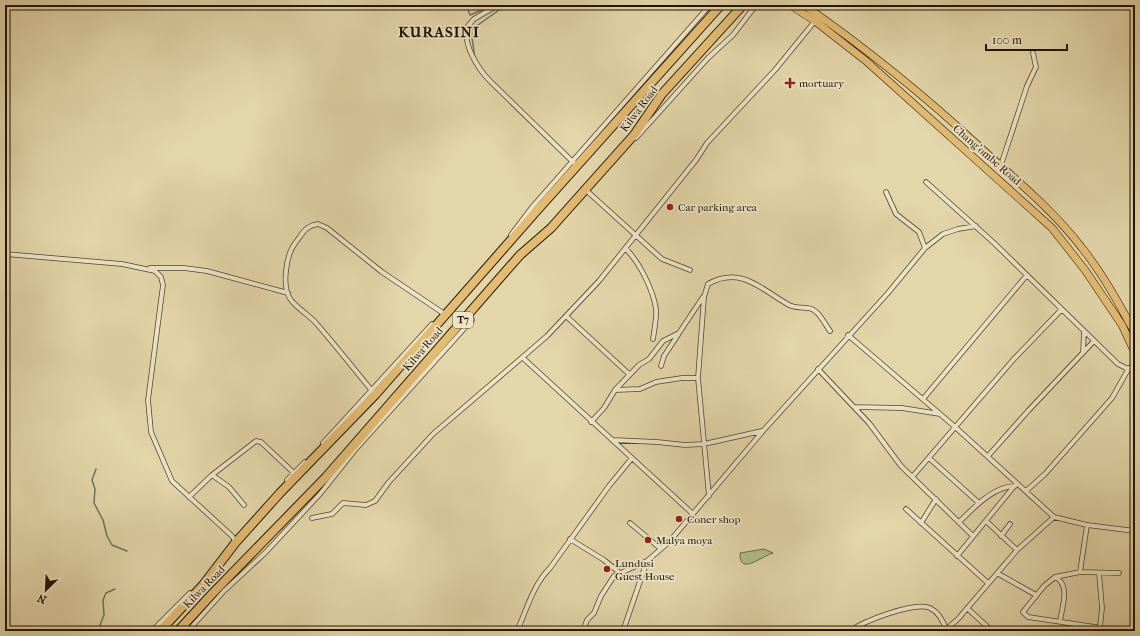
<svg xmlns="http://www.w3.org/2000/svg" width="1140" height="636" font-family="'IM FELL French Canon',serif">
<style>
.green{fill:#b3be89;stroke:#6a6844}
.lines{fill:none;stroke-linecap:round;stroke-linejoin:round}
.stream{stroke:#677665;stroke-width:1.5}
.street-casing{stroke:#52432a;stroke-width:5.5}
.primary-casing{stroke:#221200;stroke-width:8}
.highway-casing{stroke:#221200;stroke-width:10}
.street{stroke:#ede4c8;stroke-width:4}
.primary{stroke:#e2bb75;stroke-width:7}
.highway{stroke:#e2bb75;stroke-width:8}
.poi-dot{fill:#8f2418;stroke:#ede4c8;stroke-width:1.5}
.labels{text-anchor:middle;dominant-baseline:central;stroke-width:3.5;stroke-linejoin:round;paint-order:stroke}
.shield{fill:#ede4c8;stroke:#5f513c;stroke-width:1}
.shield-label{font-size:10px;font-weight:bold;fill:#221200}
.poi-label{font-size:11px;fill:#221200;stroke:#ede4c8;text-anchor:start}
.street-label{font-size:11px;fill:#221200;stroke:#ede4c8}
.district-label{font-size:15px;font-weight:bold;letter-spacing:1px;fill:#221200;stroke:#ede4c8}
</style>
<rect width="100%" height="100%" fill="#e3d6aa"/>
<filter id="stains"><feTurbulence type="fractalNoise" baseFrequency=".005" numOctaves="4"/><feColorMatrix values="0 0 0 0 .2 0 0 0 0 .09 0 0 0 0 .02 0 0 0 .5 -.17"/></filter>
<radialGradient id="worn" r=".72"><stop offset=".6" stop-color="#630" stop-opacity="0"/><stop offset="1" stop-color="#630" stop-opacity=".3"/></radialGradient>
<path class="green" d="M764,549L773,553C763,555 739,577 740,553Z"/>
<g class="lines">
<path class="stream" d="M466,5L470,15L494,5
M475,59L471,30L506,5
M96,469L92,480L95,489L94,503L103,520L107,536L112,545L127,551
M103,631L100,625L104,615L103,600L106,593L115,589"/>
<g class="street-casing">
<path id="street" d="M498,5L474,19L467,27C463,45 478,69 490,81L574,163
M636,138L708,58L733,35L756,5
M1001,165L1027,86L1036,67L1033,53
M926,182L993,242L1118,364L1128,369L1135,368
M588,192L662,259L690,270
M886,192L896,214L919,232L925,248
M511,235L533,206L710,5
M626,249C639,262 653,289 656,309C657,316 654,332 653,339
M5,254L122,264L155,271L161,277L163,285L148,400L151,432L172,481L232,536L236,542
M150,268H184L207,271L288,293
M566,316L629,374
M848,335L954,426L1054,517L1087,525L1135,531
M1083,353L1084,331
M523,358L693,514
M661,366L664,356L678,335
M818,369L869,423L901,466L973,536
M615,390L639,365L649,359L663,341L679,333L703,297
M373,392C354,369 336,346 316,323C309,315 298,309 291,300C281,287 286,254 296,242C303,233 305,226 318,224L327,228L382,272L446,315
M923,399L1027,275
M854,407L902,408L940,414
M591,422L604,408L615,390L640,389L656,382L682,378H698
M613,440L657,442L685,445L704,444L762,431
M323,443L432,324
M988,456L1028,411L1094,341
M929,458L979,503
M212,475L229,487L244,505
M913,476L1013,360L1061,310
M287,480L305,462
M1026,491L1045,474L1112,398L1129,368
M709,496L698,378L704,297L708,284C741,265 762,290 789,305C795,308 800,307 807,308C818,308 824,323 830,331
M189,497L212,475L256,441L261,442L295,474
M906,509L988,583
M312,518L332,514L343,503L366,505L375,501L389,482L433,434L547,336L599,281L696,160L707,143L775,70L815,21
M986,521L1017,550
M959,522C975,507 992,487 1015,486
M630,523L661,549
M921,523L936,499
M1001,536L1010,524
M570,539L604,560L620,573
M957,556L1016,484
M1080,572L1087,525
M997,573L1036,595
M1099,573L1102,608L1100,627
M1119,573L1080,572L1055,577L1044,586L1023,612L1028,617L1122,631
M1055,577C1071,585 1062,607 1060,621
M967,608L992,631
M152,631L190,593
M188,631L224,591L266,552L320,494L355,450L472,320L469,314
M517,631C527,609 533,585 550,568L609,486L632,458
M583,631L587,620L594,613L601,596L614,576L647,561L669,542L763,431L888,293L925,248L943,234L958,229L976,226
M623,631L647,561
M850,631C864,621 915,601 930,608C940,613 942,621 947,630
M944,631L958,619L1017,550L1054,517"/>
</g>
<g class="primary-casing">
<path id="primary" d="M790,5L815,21L866,61L1052,228L1085,270L1122,325L1135,353
M804,5C867,49 925,96 981,148C1016,180 1053,210 1082,248C1103,274 1119,304 1135,333"/>
</g>
<g class="highway-casing">
<path id="highway" d="M160,631L203,585L236,542L280,493L375,395L540,207L721,5
M178,631L212,594L326,477L520,255L551,228L634,135L662,94L743,5"/>
</g>
<use href="#street" class="street"/>
<use href="#primary" class="primary"/>
<use href="#highway" class="highway"/>
</g>
<g class="poi-dot">
<path d="M788 77h4v4h4v4h-4v4h-4v-4h-4v-4h4z"/>
<circle cx="670" cy="207" r="4"/>
<circle cx="679" cy="519" r="4"/>
<circle cx="648" cy="540" r="4"/>
<circle cx="607" cy="569" r="4"/>
</g>
<g class="labels">
<rect class="shield" x="453" y="312" width="20" height="16" rx="3"/>
<g class="shield-label">
<text x="463" y="320">T7</text>
</g>
<g class="poi-label">
<text x="799" y="83">mortuary</text>
<text x="678" y="207">Car parking area</text>
<text x="687" y="519">Coner shop</text>
<text x="656" y="540">Malya moya</text>
<text x="615" y="563">Lundusi<tspan x="615" dy="13">Guest House</tspan></text>
</g>
<g class="street-label">
<text transform="translate(639 109) rotate(-53)">Kilwa Road</text>
<text transform="translate(987 155) rotate(41)">Chang'ombe Road</text>
<text transform="translate(423 349) rotate(-49)">Kilwa Road</text>
<text transform="translate(204 587) rotate(-46)">Kilwa Road</text>
</g>
<g class="district-label">
<text x="439" y="32">KURASINI</text>
</g>
</g>
<rect width="1140" height="636" fill="none" stroke="#e3d6aa" stroke-width="20"/>
<rect x="6" y="6" width="1128" height="624" fill="none" stroke="#221200" stroke-width="2"/>
<rect x="10" y="10" width="1120" height="616" fill="none" stroke="#221200"/>
<g transform="translate(46 590) rotate(204)" stroke="#ede4c8" stroke-width="3" paint-order="stroke">
<path d="M0-3L7 15L0 10L-7 15Z" fill="#221200"/>
<text y="-6" font-size="11" font-weight="bold" text-anchor="middle" fill="#221200">N</text>
</g>
<path d="M986 44v6h81v-6" fill="none" stroke="#221200" stroke-width="2"/>
<text x="992" y="44" font-size="12" fill="#221200" stroke="#ede4c8" stroke-width="3" paint-order="stroke">100 m</text>
<rect width="100%" height="100%" filter="url(#stains)"/>
<rect width="100%" height="100%" fill="url(#worn)"/>
</svg>
